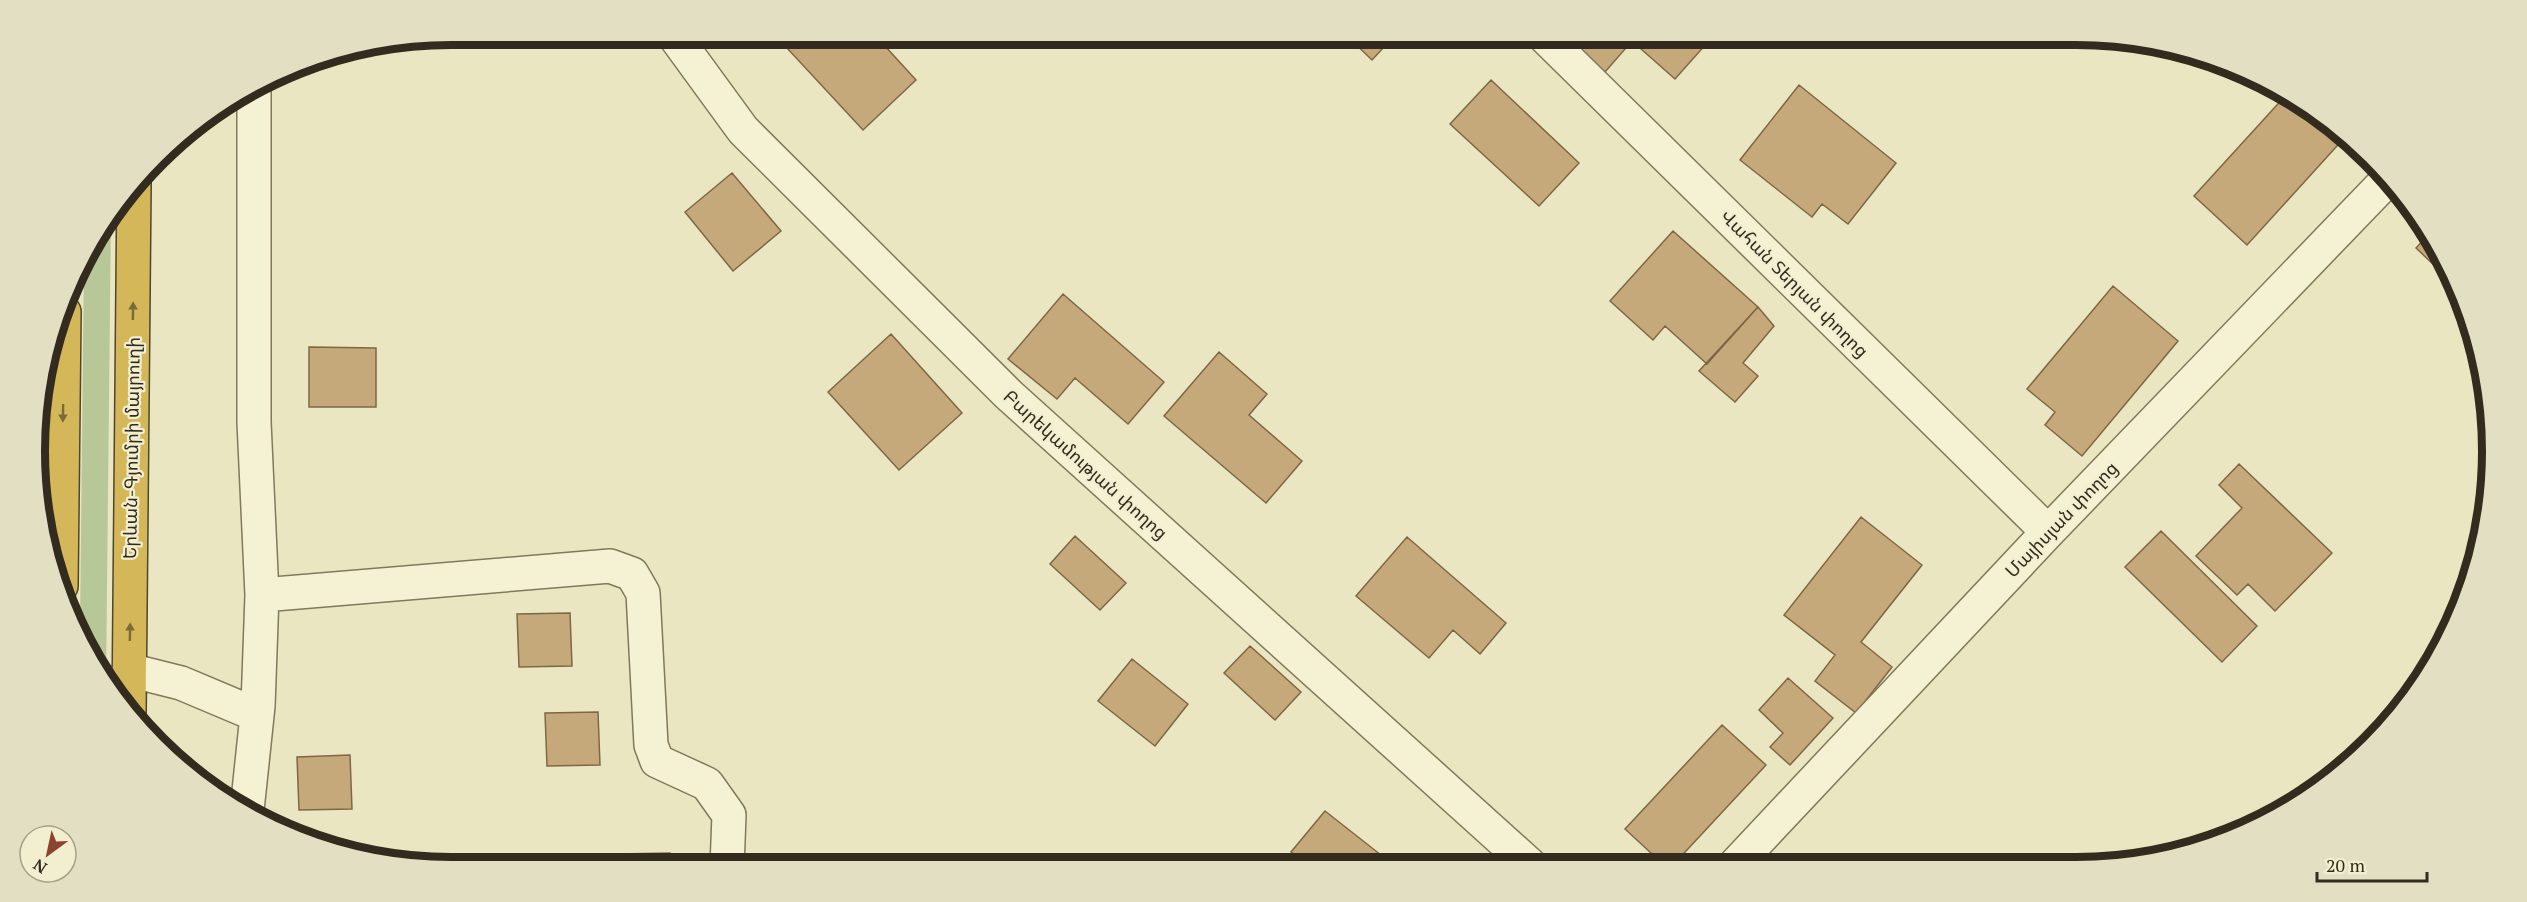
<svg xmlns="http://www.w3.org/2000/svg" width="2527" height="902" font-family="'PT Serif','Noto Sans Armenian',serif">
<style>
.green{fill:#b7c797}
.building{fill:#c5a97b;stroke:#7f6743;stroke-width:1.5}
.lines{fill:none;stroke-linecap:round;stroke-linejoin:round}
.minor-casing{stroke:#82785b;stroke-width:36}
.highway-casing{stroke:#50452f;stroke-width:36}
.minor{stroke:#f5f2d4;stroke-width:33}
.highway{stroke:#d3b759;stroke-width:33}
.oneway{fill:#7b6b39}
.labels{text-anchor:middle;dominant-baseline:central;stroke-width:4.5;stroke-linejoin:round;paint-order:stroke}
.street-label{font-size:18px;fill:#332c1e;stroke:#f2efd1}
.rim{fill:none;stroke:#332c1e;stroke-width:8}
</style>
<rect width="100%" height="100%" fill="#eae6c2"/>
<path class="green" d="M111,212L106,684L80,628L84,256Z"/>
<path class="building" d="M774,34H874L916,80L863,130Z
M1345,34H1396L1372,60Z
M1565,34H1715L1675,79L1632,41L1605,72L1563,36Z
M1491,80L1579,163L1539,206L1450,124Z
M1799,85L1896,163L1848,224L1822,204L1812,217L1740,160Z
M2287,94L2329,120L2346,136L2247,245L2194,196Z
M732,173L781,231L733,271L685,212Z
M1673,231L1758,307L1707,364L1665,326L1653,340L1610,301Z
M2430,233L2444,260L2437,268L2416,248Z
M2113,286L2178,341L2082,456L2045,425L2055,412L2027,389Z
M1063,294L1164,382L1128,424L1075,378L1057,399L1008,359Z
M1758,307L1774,326L1743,363L1758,376L1735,402L1699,371Z
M891,334L962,413L899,470L828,392Z
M309,347L376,348V407H309Z
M1219,352L1267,394L1249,415L1302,461L1266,503L1164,416Z
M2239,464L2332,553L2275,611L2248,584L2237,595L2196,556L2242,508L2219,485Z
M1861,517L1922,565L1861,642L1892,667L1856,713L1815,681L1835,655L1784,615Z
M2161,531L2257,626L2222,662L2125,567Z
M1075,536L1126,583L1100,610L1050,564Z
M1407,537L1506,623L1480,654L1453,630L1429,658L1356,596Z
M570,613L572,666L519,667L517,614Z
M1250,646L1301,692L1275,720L1224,673Z
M1132,659L1188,704L1155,746L1098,701Z
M1788,678L1833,718L1790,765L1770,747L1783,733L1759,710Z
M598,712L600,765L547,766L545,713Z
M1722,725L1766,765L1673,865H1664L1625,829Z
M350,755L352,809L299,810L297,757Z
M1325,811L1381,855L1372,866H1308L1291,852Z
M670,853V867H617V854Z"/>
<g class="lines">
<g class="minor-casing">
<path id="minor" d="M673,34L743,130L1009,395L1530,865
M1542,34L2048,532
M254,90V422L262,595L610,566L632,574L643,593L651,745L657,761L707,784L729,815L727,867
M129,670L181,683L257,715
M247,810L258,706L262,595
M1735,865L2048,532L2390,177"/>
</g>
<g class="highway-casing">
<path id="highway" d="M61,586L64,312
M129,712L134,183"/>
</g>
<use href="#minor" class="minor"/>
<use href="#highway" class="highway"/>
</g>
<defs><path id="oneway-solid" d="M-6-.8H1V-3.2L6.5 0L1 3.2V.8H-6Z" transform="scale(1.5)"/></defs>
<g class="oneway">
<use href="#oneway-solid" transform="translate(133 311) rotate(-89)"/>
<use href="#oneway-solid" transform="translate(63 413) rotate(91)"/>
<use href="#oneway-solid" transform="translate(130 632) rotate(-89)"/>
</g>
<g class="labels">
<g class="street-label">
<text transform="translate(1795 283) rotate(45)">Վահան Տերյան փողոց</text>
<text transform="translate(131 448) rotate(-89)">Երևան-Գյումրի մայրուղի</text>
<text transform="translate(1086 464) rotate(42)">Բարեկամության փողոց</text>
<text transform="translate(2061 519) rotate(-46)">Մայիսյան փողոց</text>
</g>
</g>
<path d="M0 0H2527V902H0ZM451 45H2076A406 406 0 0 1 2482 451V451A406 406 0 0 1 2076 857H451A406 406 0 0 1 45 451V451A406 406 0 0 1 451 45Z" fill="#e3dfc3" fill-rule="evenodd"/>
<path class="rim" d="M451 45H2076A406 406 0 0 1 2482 451V451A406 406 0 0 1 2076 857H451A406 406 0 0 1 45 451V451A406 406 0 0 1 451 45Z"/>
<g transform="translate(48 854) rotate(213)"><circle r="28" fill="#f2efd1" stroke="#a6a189" stroke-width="1.5"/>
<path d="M0-4.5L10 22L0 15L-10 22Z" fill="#8c4330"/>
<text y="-9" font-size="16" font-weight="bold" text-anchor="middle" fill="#332c1e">N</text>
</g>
<path d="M2317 872v9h110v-9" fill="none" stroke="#332c1e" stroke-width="3"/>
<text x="2326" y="872" font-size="18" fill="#332c1e" stroke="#f2efd1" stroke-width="4.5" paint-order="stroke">20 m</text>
</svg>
